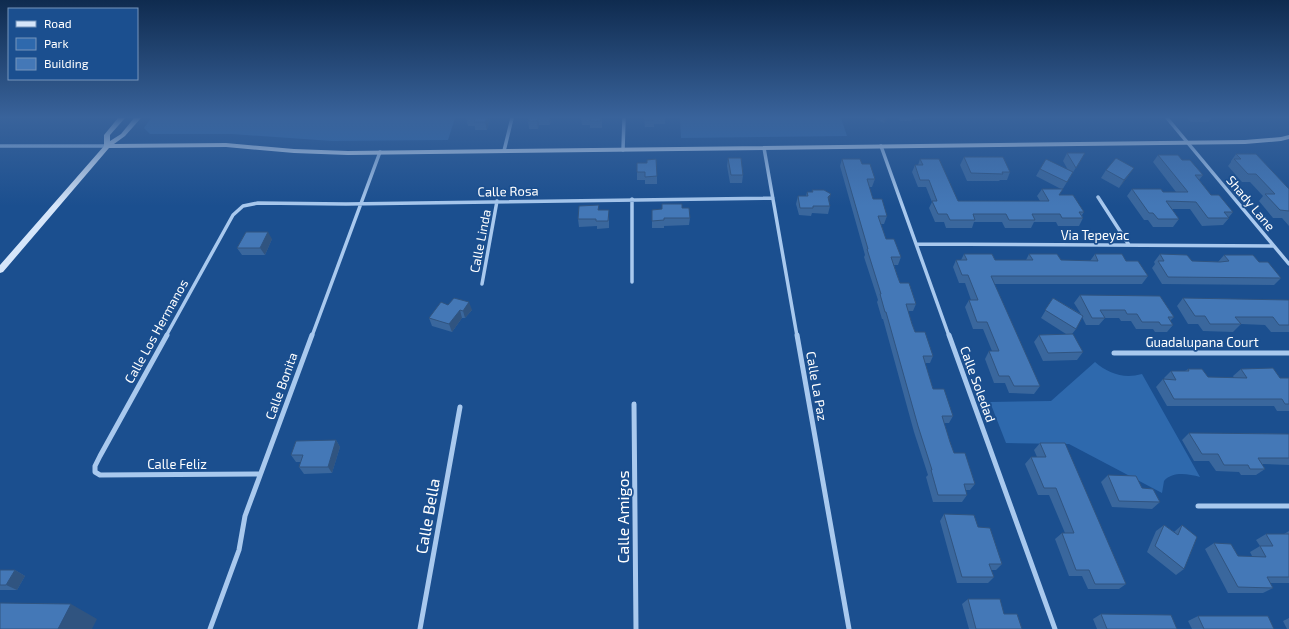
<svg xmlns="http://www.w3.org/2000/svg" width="1289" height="629" font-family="'Exo 2',sans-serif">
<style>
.green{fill:#2e69ad}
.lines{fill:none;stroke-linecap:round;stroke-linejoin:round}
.street-far1{stroke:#a9c9ee;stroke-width:3.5}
.street{stroke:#a9c9ee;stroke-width:5}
.secondary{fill:#d6e6fa;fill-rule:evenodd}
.wall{fill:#3a679d}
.shaded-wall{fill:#305480}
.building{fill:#4478b7;stroke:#305480}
.labels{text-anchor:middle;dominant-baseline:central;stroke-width:3.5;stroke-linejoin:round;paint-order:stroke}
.street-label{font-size:13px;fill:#fff;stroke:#1b4f8f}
.near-street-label{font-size:16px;fill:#fff;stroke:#1b4f8f}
</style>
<rect width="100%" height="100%" fill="#1b4f8f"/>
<path class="green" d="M151,118H455L448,140L332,141L232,134H150L144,128Z
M680,118H841L847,136L681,138Z
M1095,362C1109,374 1124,379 1142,374L1200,477C1188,474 1173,471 1164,481L1162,493L1069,444L1006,443L990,402L1051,401Z"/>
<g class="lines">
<path class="street-far1" d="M1167,118L1289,264
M0,146H107
M881,146L949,336
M764,148L797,336
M623,150L624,118
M504,151L512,118
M1098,197L1129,245
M632,199V282
M916,244L1273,246
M482,284L497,201
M166,336L233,215L243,206L258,203L346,204L773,198
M312,336L380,152"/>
<path class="street" d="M167,335L100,456L95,466V472L100,475L260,474
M797,335L849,629
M949,335L1055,629
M1114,353H1289
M634,404L636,629
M1198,506H1289
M210,629L239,550L245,516L312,335
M420,629L460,407"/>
<path class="secondary" d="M118,118H125L110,135V141L121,134L134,118H141L125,136L114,144L226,143L294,149L348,151L1245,140L1281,137L1289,135V139L1281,141L1245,144L348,155L294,153L226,147L109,148L3,272L0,273V265L104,146V135Z"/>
</g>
<path class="wall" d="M490,118L487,130H475V126H468L466,119Z
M528,118H551L550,125H539L538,129H529L528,121Z
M581,118H602V128H590V125H582Z
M644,118H665V124H654V127H645Z
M874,118H888L884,123Z
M899,118H932L912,119V121H900Z
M1187,118H1212L1209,122H1191Z
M1067,153L1080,161L1059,195L1084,212L1082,215L1083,218L1079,226H1058L1056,222H1034L1031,228H1005L1002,222H974L972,228H946L944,222H935L929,208L932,202L926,187H918L912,172L915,165H918L920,159L958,201H1040L1037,196L1042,189H1061L1036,176L1040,169L1068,170L1063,161Z
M1236,154L1289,189V226L1282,218H1273L1259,201L1263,196L1250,182H1242L1228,166L1231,162V161Z
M1158,155L1182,160L1203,175L1199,180L1211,195L1233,212L1229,217V218L1223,225L1202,226L1190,209H1172L1179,219L1173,227H1153L1148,220H1144L1127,196L1132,189L1163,192H1176L1153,162Z
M964,157L1010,172L1007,180H1000L999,181H967L960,165Z
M728,158L743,175L742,183H730L727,166Z
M842,159L862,164L875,179L872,187H869L873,199L887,216L884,224H881L886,239L901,257L898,265H894L897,275L900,283L916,304L913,311H908L912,324L915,332L933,356L930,363H925L933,389L953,416L949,423H944L950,442L954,453L975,484L970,490H965L967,495L962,502H933L926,477L928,475L914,432L883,319H882L877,302L878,300L864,257L865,255L840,166Z
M637,163L657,176V184H645V180H637Z
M1106,170L1129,175L1119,188L1101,178Z
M812,190L829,202L830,206L828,214L812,213L811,216L799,215L796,204L798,196H806L807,192H812Z
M662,204L682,208L690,218L689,225L664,226V228H652V210L662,209Z
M599,210L609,218V228L597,229V226L579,227L578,219Z
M272,239L265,255H242L237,248Z
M964,254L995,260H1026L1029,254L1061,260L1090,261L1095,254L1126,261L1148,276L1142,284H994L1040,386L1034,394L1009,393L1005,383H994L985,359L989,351H992L983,329H973L965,307L969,300H971L965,283H959L953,267L956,260H961Z
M1160,254L1192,261L1218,262L1224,255L1259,262L1281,278L1274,285L1162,284L1152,268L1155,264L1154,262Z
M1080,295L1174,317L1170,321L1173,325L1167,332H1155L1153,329H1136L1131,321H1121L1119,318H1105L1099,325H1086L1082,317L1076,329L1072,334L1083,352L1077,360L1043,361L1034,342L1039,335L1066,334L1041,318L1053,298L1081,314L1074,303Z
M1183,298L1289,300V332H1271L1265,325L1241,324L1233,332L1203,331L1198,324H1188L1177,306Z
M448,305L472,310L465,318H462L452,332L432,326L429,318Z
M1188,369L1208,377L1234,378L1233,376L1241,369L1280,378H1289V411H1277L1274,406H1167L1156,387L1163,379L1165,380L1164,378L1171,371H1185Z
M1189,433L1289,434V465L1262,464L1265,469L1256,475H1241L1239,472L1216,471L1209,461H1194L1182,440Z
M336,440L340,447L332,473L304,474L299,467L301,462H296L291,455Z
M1040,443L1126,584L1119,589H1088L1082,576H1069L1055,539L1062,533H1065L1049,495H1038L1025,464L1031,457H1037L1034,450Z
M1108,475L1142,488L1160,502L1152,509L1112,507L1101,482Z
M944,514L978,527L1002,564L996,570H991L994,577L988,583H957L940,521Z
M1164,525L1174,532L1182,525L1184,569L1176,575L1147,552L1156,531Z
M1289,531V583H1270L1273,588L1263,593H1228L1205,549L1214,543L1238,556H1252L1250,552L1260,546L1256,540L1266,534H1284Z
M0,570H15L25,576L17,590H0Z
M968,599L1004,614L1022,629H969L962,604Z
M1101,614L1177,629H1097L1093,619Z
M1198,616L1274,629H1192L1188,621Z
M1289,618V629H1287L1283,621Z"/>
<path class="shaded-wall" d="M487,118H490L487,130L485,122Z
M538,118L539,125L538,129L537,121Z
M549,118H551L550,125Z
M885,118H888L884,123Z
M1134,168L1129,175L1119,188L1124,180Z
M831,194L829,202L828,197Z
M268,232L272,239L265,255L260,248Z
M469,302L472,310L465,318L463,311Z
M460,310L462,318L452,332L449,324Z
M336,440L340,447L332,473L328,467Z
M15,570L25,576L17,590L6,585Z
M71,604L97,619L92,629H58Z"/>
<path class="building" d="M466,118H487L485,122H474L475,119H466Z
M528,118H538L537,121H528Z
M590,118H601V121H590Z
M645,118H654V120H645Z
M1067,153H1085L1076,168Z
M1236,154H1256L1289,189V211L1280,210L1265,194H1275L1256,174H1248L1234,159H1241Z
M1158,155H1178L1182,160H1190L1203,175H1195L1211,195H1219L1233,212H1224L1229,218H1208L1196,202L1166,201L1179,219H1158L1153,213H1149L1132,189H1161L1163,192H1188Z
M964,157H1003L1010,172H1002L1003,174L971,173Z
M728,158H741L743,175H731Z
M1116,158L1134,168L1124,180L1106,170Z
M656,159L657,176L645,177V172H637V163H647V160Z
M842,159H860L862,164H870L875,179H867L873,199H882L887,216H878L886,239H894L901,257H891L897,275L900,283H909L916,304H906L912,324L915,332H925L933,356H923L933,389H944L953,416H942L950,442L954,453H965L975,484H964L967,495H938L931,470H932L918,426L886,312H885L880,294H881L867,249H868Z
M920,159H939L958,201H1049L1042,189H1063L1059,195H1073L1084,212H1079L1083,218H1062L1060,214H1032L1035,220H1009L1006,214H973L975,220H950L947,214H938L932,201H937L929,180H920L915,165H923Z
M1046,159L1073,172L1067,182L1040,169Z
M812,190H824L831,194L828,197L830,206H813V208H800L798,196H808L807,192H813Z
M662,204H682V208H689L690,218H664V220L652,221V210L662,209Z
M599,205L598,210H609L608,221H596V219H578L579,206Z
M246,232H268L260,248H237Z
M964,254H992L995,260H1033L1029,254H1057L1061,260L1098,261L1095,254H1122L1126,261H1138L1148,276H991L1040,386H1014L1009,376H999L989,351H999L987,322H977L969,300H978L968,275H962L956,260H967Z
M1160,254L1187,255L1192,261L1220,262L1229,261L1224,255H1253L1259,262H1268L1281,278L1168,277L1158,261H1164Z
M1080,295L1160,296L1174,317H1168L1173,325H1161L1159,322H1142L1137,314H1127L1125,310H1100L1105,318H1092Z
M454,298L469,302L463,311L460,310L449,324L429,318L441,302L448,305Z
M1053,298L1083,316L1076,329L1045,310Z
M1183,298L1289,300V325H1279L1273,317H1235L1241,324H1210L1205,316H1195Z
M1073,334L1083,352L1048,353L1039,335Z
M1273,368L1280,378H1289V404H1285L1282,399H1174L1163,379L1176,380L1171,371H1189L1188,369H1202L1208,377L1247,378L1241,369Z
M1189,433L1289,434V458H1258L1265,469H1250L1248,465H1224L1218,454H1202Z
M336,440L328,467H299L303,455H291L296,441Z
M1040,443H1065L1126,584H1095L1089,570H1076L1062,533H1074L1056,488H1044L1031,457H1046Z
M1108,475L1136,476L1142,488L1153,489L1160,502L1119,501Z
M944,514L974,515L978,527L990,528L1002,564H989L994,577H962Z
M1164,525L1178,535L1182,525L1197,537L1184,569L1155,546Z
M1266,534H1289V577H1267L1273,588L1238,587L1214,543L1231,544L1238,556L1266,557L1260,546H1273Z
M0,570H15L6,585H0Z
M968,599H1000L1004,614H1017L1022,629H976Z
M0,603L71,604L58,629H0Z
M1101,614L1171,615L1177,629H1107Z
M1198,616H1268L1274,629H1204Z"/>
<linearGradient id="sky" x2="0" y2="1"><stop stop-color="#0f2b4f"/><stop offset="0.57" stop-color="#39639b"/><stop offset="1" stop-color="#39639b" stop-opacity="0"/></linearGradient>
<rect width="1289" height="206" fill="url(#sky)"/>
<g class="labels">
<g class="street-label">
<text transform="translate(508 191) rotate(-1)">Calle Rosa</text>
<text transform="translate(1251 203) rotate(50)">Shady Lane</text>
<text x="1095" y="235">Via Tepeyac</text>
<text transform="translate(480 241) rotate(-79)">Calle Linda</text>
<text transform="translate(156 331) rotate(-61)">Calle Los Hermanos</text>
<text x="1202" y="342">Guadalupana Court</text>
<text transform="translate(978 384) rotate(70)">Calle Soledad</text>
<text transform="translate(281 386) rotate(-70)">Calle Bonita</text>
<text transform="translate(817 386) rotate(80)">Calle La Paz</text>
<text x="177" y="464">Calle Feliz</text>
</g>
<g class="near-street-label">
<text transform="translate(427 516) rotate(-80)">Calle Bella</text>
<text transform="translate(622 517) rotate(-90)">Calle Amigos</text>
</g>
</g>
<rect x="8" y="8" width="130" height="72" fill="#1b4f8f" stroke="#7695bc"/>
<rect x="16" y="21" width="20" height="6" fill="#d6e6fa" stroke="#7695bc"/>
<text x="44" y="28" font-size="12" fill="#ffffff">Road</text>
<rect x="16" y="38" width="20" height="12" fill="#2e69ad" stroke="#7695bc"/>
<text x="44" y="48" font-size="12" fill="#ffffff">Park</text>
<rect x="16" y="58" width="20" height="12" fill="#4478b7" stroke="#7695bc"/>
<text x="44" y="68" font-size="12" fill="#ffffff">Building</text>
</svg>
